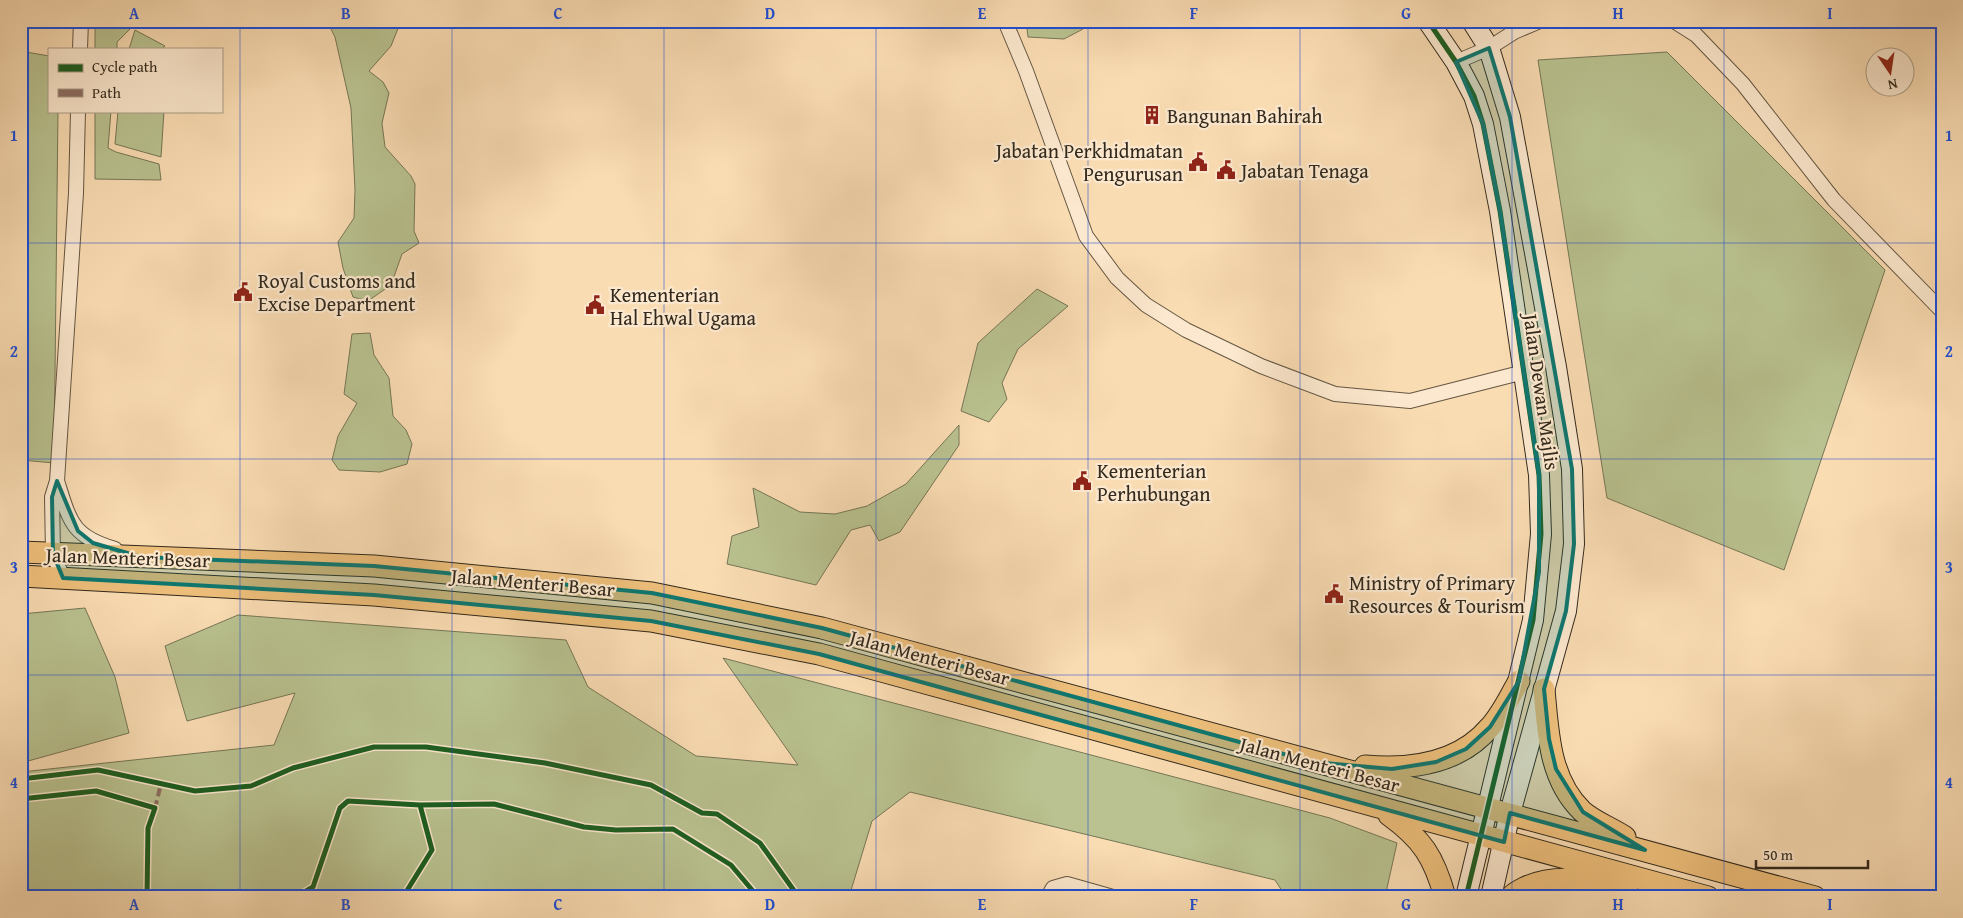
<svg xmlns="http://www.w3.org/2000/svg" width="1963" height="918" font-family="'Gentium Book Plus',serif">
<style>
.green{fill:#b9c290;stroke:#767656}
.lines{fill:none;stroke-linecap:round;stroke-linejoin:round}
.street-casing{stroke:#645642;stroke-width:16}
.secondary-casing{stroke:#32291c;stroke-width:22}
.primary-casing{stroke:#32291c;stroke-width:23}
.street{stroke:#fce8ce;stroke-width:14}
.secondary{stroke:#fce8ce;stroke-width:20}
.primary{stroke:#edbe7a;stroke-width:21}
.quiet{stroke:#8d6e63;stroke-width:4;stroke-dasharray:8 4;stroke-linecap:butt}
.cycleway-casing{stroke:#fce8ce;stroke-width:8}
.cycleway{stroke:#1b5e20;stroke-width:5}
.marked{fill:#0f766e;fill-opacity:0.2;stroke:#0f766e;stroke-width:4;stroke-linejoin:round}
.grid{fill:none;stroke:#1d4ed8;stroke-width:1;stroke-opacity:0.55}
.labels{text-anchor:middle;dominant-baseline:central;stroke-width:4.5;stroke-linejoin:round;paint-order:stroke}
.poi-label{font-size:20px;fill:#32291c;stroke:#fce8ce;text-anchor:start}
.street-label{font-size:20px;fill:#32291c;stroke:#fce8ce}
.neatline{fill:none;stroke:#1d4ed8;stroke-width:2}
.grid-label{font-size:16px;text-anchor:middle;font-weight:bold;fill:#1d4ed8}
</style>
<rect width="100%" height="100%" fill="#fadcb3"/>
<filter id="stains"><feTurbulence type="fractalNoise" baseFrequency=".004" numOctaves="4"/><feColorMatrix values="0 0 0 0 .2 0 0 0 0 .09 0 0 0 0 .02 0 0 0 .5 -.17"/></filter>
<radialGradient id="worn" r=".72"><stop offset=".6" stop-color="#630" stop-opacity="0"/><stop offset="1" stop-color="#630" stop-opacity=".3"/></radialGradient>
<path class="green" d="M21,21H27L26,52L49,56V111H58L54,463L21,460Z
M95,21H138L117,42V49H95Z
M327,21H401L391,46L369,71L383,82L389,93L382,123L385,147L411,176L415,184L414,231L419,243L402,254L391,285L368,301L353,297L343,268L338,242L354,218L355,190L351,108L335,37Z
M1026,21H1082L1083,29L1064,39L1028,37Z
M135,30L165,46L162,49H129Z
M1667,52L1885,270L1784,570L1607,498L1538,60Z
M95,111H111L108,148L116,152L159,164L161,180L95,179Z
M118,111H164L161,157L115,144Z
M1037,289L1068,306L1018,349L1002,383L1007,399L989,422L961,411L978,343Z
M370,333L374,355L389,378L393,416L406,430L412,444L407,464L380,472L339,470L332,460L338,436L357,403L344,394L352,334Z
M959,425V445L900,532L879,541L870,525L851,530L816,585L727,564L732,536L759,527L753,488L800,512L835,514L867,506L906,484Z
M85,608L115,677L129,733L21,763V614Z
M238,615L566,640L588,687L696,756L798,765L723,658L1330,818L1397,843L1385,897H1286L1275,880L910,792L872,821L849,897H21V772L274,745L295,693L187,721L165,646Z"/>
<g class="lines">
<g class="street-casing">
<path id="street" d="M1005,21L1026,71L1086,236L1117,278L1146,305L1186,330L1261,366L1335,394L1410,401L1524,372
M1674,21L1696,35L1743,84L1834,200L1942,311
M80,49L81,21
M1456,62L1489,48L1514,32L1540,21
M57,481C70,521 71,536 115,549
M63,578L53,554L52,497L57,481L76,193L78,111
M1048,897L1053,888L1067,884L1113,897"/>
</g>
<g class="secondary-casing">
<path id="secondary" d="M1428,21L1456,62L1474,96L1483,124L1500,211L1539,475L1541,534L1533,620L1466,897
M1472,21L1489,48L1510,117L1556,367L1572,469L1574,544L1566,611L1510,813L1491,897"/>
</g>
<g class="primary-casing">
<path id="primary" d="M21,552L374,566L652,593L822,628L1815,897
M21,576L374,595L651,621L819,654L1708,897
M1544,689C1548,732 1549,779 1582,811C1593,821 1613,829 1625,837
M1365,766C1410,770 1459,764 1490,727C1502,714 1510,696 1519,681
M1389,815C1422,839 1434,857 1445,897
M1511,897C1514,893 1519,891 1524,888C1557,872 1592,882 1627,886"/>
</g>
<use href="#street" class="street"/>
<use href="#secondary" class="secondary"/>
<use href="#primary" class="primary"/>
<path class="quiet" d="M155,808L161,784"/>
<g class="cycleway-casing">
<path id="cycleway" d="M1428,21L1456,62L1474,96L1483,124L1500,211L1539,475L1541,534L1533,620L1466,897
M21,779L98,770L195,791L251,786L293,768L374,747H426L545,763L651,785L702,813L717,814L760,843L795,892L796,897
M21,799L96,791L155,808L148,828L147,897
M296,897L313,887L340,808L348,801L420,805L494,804L584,827L616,830L673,829L731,865L758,897
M403,897L432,850L420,805"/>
</g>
<use href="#cycleway" class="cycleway"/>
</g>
<path class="marked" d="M1489,48L1510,117L1572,469L1574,544L1566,611L1544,689L1549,739L1556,769L1583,812L1645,850L1510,813L1504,842L819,654L651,621L374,595L63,578L53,554L52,497L57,481L78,531L93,543L141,557L374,566L652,593L822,628L1313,762L1392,769L1436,762L1466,749L1490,727L1519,681L1539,572V475L1500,211L1483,124L1456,62Z"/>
<path class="grid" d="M240,21V897M452,21V897M664,21V897M876,21V897M1088,21V897M1300,21V897M1512,21V897M1724,21V897M21,243H1942M21,459H1942M21,675H1942"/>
<defs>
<g id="building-bare" transform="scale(1.5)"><path d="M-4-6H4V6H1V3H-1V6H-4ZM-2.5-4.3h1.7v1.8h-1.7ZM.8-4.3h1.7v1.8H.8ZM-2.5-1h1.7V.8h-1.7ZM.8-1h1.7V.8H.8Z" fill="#8f2418" stroke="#fce8ce" stroke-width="2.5" paint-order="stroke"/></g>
<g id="civic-bare" transform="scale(1.5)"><path d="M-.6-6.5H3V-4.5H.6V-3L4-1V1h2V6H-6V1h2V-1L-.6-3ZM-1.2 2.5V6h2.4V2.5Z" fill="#8f2418" stroke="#fce8ce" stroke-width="2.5" paint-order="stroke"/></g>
</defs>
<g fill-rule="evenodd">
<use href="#building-bare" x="1152" y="115"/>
<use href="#civic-bare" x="1198" y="162"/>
<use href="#civic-bare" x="1226" y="170"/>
<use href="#civic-bare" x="243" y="292"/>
<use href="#civic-bare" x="595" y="305"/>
<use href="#civic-bare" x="1082" y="481"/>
<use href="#civic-bare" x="1334" y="594"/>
</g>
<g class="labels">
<g class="poi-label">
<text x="1167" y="115">Bangunan Bahirah</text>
<text x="1183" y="150" text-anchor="end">Jabatan Perkhidmatan<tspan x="1183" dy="23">Pengurusan</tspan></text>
<text x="1241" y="170">Jabatan Tenaga</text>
<text x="258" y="280">Royal Customs and<tspan x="258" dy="23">Excise Department</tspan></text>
<text x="610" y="294">Kementerian<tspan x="610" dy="23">Hal Ehwal Ugama</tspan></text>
<text x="1097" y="470">Kementerian<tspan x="1097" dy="23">Perhubungan</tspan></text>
<text x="1349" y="582">Ministry of Primary<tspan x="1349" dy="23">Resources &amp; Tourism</tspan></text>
</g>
<g class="street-label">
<text transform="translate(1542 392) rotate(82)">Jalan Dewan Majlis</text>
<text transform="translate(128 557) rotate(2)">Jalan Menteri Besar</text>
<text transform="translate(533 582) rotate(5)">Jalan Menteri Besar</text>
<text transform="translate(930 657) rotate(15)">Jalan Menteri Besar</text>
<text transform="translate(1320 764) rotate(15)">Jalan Menteri Besar</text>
</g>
</g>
<rect width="1963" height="918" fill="none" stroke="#fadcb3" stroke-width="55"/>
<rect x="48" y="48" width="175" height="65" fill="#fce8ce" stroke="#ab9c87"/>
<rect x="58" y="64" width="25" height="8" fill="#1b5e20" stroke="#ab9c87"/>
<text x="92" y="72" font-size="15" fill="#32291c">Cycle path</text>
<rect x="58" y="89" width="25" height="8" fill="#8d6e63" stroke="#ab9c87"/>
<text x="92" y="98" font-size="15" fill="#32291c">Path</text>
<g transform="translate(1890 72) rotate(167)"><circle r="24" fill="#fce8ce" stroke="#ab9c87"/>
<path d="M0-4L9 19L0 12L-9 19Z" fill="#8f2418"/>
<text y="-8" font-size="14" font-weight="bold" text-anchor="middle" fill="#32291c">N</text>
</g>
<path d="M1756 860v8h112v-8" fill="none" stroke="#32291c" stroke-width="2.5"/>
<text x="1763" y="860" font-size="15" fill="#32291c" stroke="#fce8ce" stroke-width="4" paint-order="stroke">50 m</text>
<rect x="28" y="28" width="1908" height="862" class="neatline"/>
<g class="grid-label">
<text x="134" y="19">A</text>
<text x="346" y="19">B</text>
<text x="558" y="19">C</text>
<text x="770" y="19">D</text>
<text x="982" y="19">E</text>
<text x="1194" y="19">F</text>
<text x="1406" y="19">G</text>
<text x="1618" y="19">H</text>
<text x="1830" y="19">I</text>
<text x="14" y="141">1</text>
<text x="1949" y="141">1</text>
<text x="14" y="357">2</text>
<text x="1949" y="357">2</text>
<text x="14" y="573">3</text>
<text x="1949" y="573">3</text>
<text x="14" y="788">4</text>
<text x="1949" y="788">4</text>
<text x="134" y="910">A</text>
<text x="346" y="910">B</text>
<text x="558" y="910">C</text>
<text x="770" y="910">D</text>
<text x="982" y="910">E</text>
<text x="1194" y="910">F</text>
<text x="1406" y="910">G</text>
<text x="1618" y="910">H</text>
<text x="1830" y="910">I</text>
</g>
<rect width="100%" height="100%" filter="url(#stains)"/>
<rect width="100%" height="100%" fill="url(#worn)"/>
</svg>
